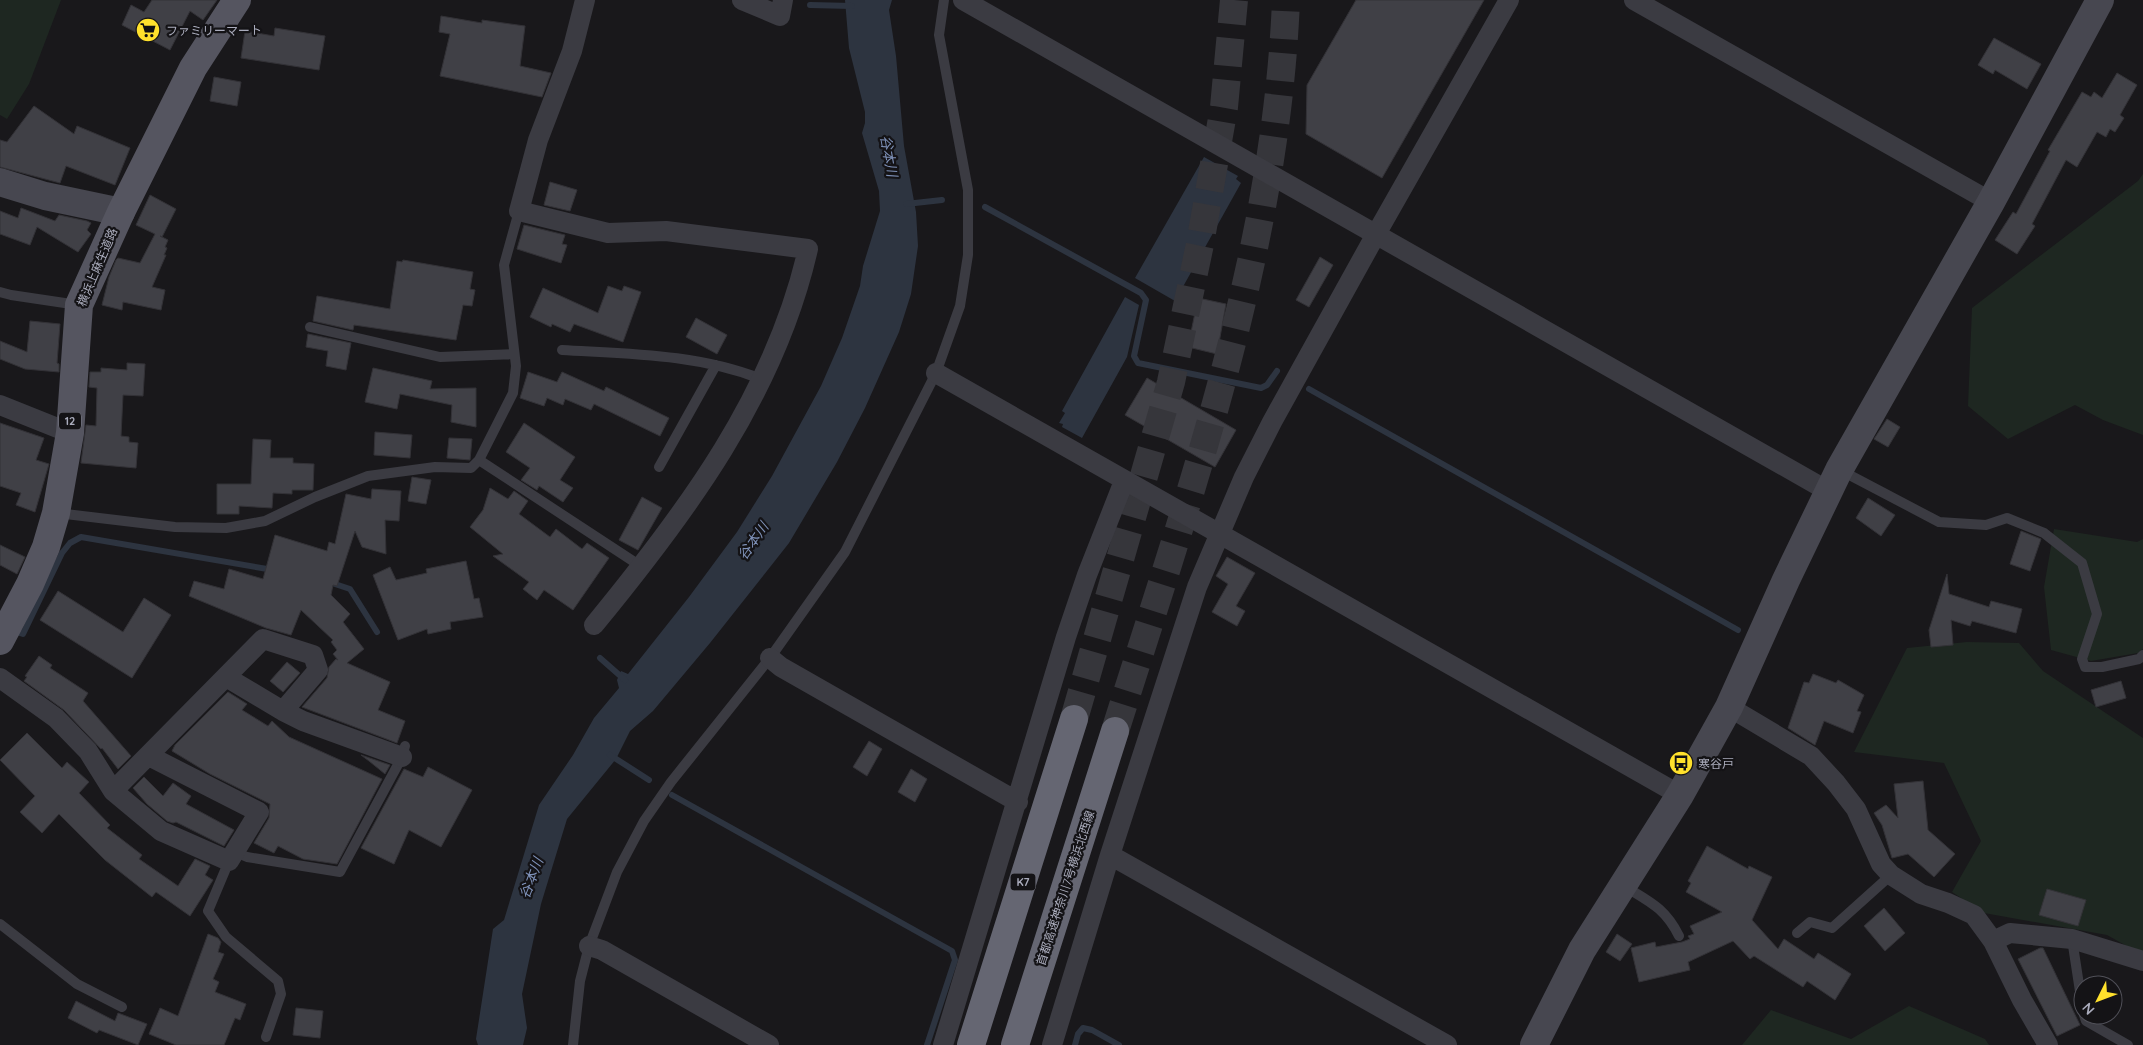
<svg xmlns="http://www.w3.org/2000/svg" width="2143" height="1045" font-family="Quicksand,'Noto Sans JP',sans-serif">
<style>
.green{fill:#1e2721}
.water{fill:#2d3440}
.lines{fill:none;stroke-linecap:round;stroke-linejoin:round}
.stream{stroke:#2d3440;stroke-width:6}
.building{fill:#404046;stroke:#333237}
.highway-tunnel{stroke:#36363b;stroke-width:28;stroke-dasharray:28 14;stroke-linecap:butt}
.lane{stroke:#3b3b42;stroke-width:10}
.street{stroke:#3b3b42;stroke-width:20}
.secondary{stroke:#474750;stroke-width:28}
.primary{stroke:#555560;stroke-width:28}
.highway{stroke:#656672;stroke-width:28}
.labels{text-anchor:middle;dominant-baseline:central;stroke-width:4.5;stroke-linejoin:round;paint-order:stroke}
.shield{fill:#141316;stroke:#7d7e8a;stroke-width:1}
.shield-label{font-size:11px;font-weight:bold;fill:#aaacbc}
.poi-label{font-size:12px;fill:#aaacbc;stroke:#141316;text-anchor:start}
.street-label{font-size:12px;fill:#aaacbc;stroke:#141316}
.water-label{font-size:14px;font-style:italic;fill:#7f92b9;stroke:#141316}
</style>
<rect width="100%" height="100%" fill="#19181b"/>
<path class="green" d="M0,0H61L29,84L7,119L0,115Z
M2143,174V435L2103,420L2075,405L2008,439L1968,406L1972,308L2138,181Z
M2054,529L2137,542L2143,539V649L2138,653L2091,661L2051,650L2044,587Z
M1967,642L2019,643L2043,671L2143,738V955L2107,935L1984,913L1952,892L1981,841L1944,763L1854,752L1907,648Z
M1909,1006L1985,1039L1989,1045H1742L1771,1010L1851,1039Z"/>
<path class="water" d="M845,0H892L889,10L896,56L904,146L916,212L918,246L911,294L899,332L865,408L837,462L789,543L710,643L653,711L630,731L616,759L567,819L541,904L522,994L527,1028L523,1045H478L476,1039L493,929L504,920L539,805L573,755L594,718L619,688L617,680L621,671L628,674L689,597L737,532L772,476L821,386L842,338L860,286L863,266L880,211L879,191L862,133L865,123V112L849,48Z
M1204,157L1238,176L1236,179L1241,183L1175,301L1135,278Z
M1125,297L1139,305L1127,357L1082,438L1062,427L1063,424L1059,423L1065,413L1062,411Z"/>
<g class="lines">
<path class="stream" d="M810,5L852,6
M906,204L942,200
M985,207L1141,293L1146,300L1134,356L1138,363L1261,388L1267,385L1277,371
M1309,389L1738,630
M329,582L350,589L377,632
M13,631L23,634L62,553L70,543L81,537L273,570
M600,658L625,680
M610,755L649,780
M672,795L952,951L955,960L927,1045
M1075,1045L1078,1034L1083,1028L1092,1030L1119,1045"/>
</g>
<path class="building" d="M152,0H217L203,20L190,11L170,50L122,25L131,5L144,12Z
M1356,0H1484L1382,178L1306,134L1307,85Z
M441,16L482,23V20L525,26L520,66L551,73L542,97L440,76L450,34L439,32Z
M275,28L325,36L319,70L241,58L245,31L274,36Z
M1994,38L2041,64L2027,89L1995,70L1993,74L1978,65Z
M2117,73L2137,85L2120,115L2124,118L2115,132L2110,129L2106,137L2097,132L2077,167L2066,160L2032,224L2035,226L2017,254L1995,240L2013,212L2016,214L2050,151L2048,150L2082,92L2091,97L2094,92L2102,98Z
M214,77L241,82L237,106L210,101Z
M34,106L74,134L77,126L130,148L115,185L66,166L60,183L0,167V140L7,142Z
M550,182L577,190L570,211L544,205Z
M150,195L176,209L162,237L160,236L168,240L165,247L167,248L164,255H166L152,287L165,290L161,310L123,302L122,310L102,305L109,277L116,260L118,258L140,263L155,234L136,225Z
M21,208L55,221L59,215L87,221L91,223L87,230L91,234L78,252L37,227L30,245L0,234V211L18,218Z
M524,225L565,235L562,244L567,245L561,263L517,249Z
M1320,257L1333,265L1309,307L1296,300Z
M403,260L473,272L470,289L475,290L472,306L463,305L456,340L354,325L353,330L313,321L317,296L390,309L397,261L402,262Z
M608,286L622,291L624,286L641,292L623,342L574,324L570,332L552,324L551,327L530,317L543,288L598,313Z
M1198,298L1226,304L1217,354L1188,347Z
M696,318L727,335L717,354L686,337Z
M30,321L60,324L57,363L59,364V372L25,369L0,359V341L27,352Z
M308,334L351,343L346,370L326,366L328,351L306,347Z
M127,363L145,364L143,396L123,395L121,436L129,437V442L138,443L136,468L81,463L86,425L96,426L97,388L89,387L90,372H101V368L127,370Z
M373,368L432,381L430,389L476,388V427L451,422L452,405L400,394L397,409L365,402Z
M528,372L557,382L562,372L604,391L606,387L669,418L660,436L594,404L591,410L565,399L563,405L547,398L544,406L520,398Z
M1147,378L1236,430L1215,467L1125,415Z
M1887,419L1900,427L1888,447L1874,439Z
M0,423L44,438L36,460L49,464L35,512L16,505L21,493L0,486Z
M524,423L575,457L560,480L573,488L563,502L539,486L537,490L521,480L530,468L506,452Z
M375,432L412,435L410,458L374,455Z
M449,438L472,439L470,460L447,458Z
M253,439L271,440L270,458H293V463L314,464L313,490H292V494L273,493L272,508L239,506V514H217V484H251Z
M412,477L431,480L426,504L408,501Z
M490,488L508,499L514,491L528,501L519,514L550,537L556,529L582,549L587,543L609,558L573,610L544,590L537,600L523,589L529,582L493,556L503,554L470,527L483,510Z
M372,489L401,491L399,521L385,520L386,554L362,547L355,531L337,586L333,585L331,595L350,614L343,622L364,649L347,663L390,682L378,710L405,721L397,743L302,707L327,678L329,667L336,659L338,660L333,654L337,650L331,642L333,640L301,610L291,635L266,628L189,596L194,581L224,589L229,569L263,579L275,535L327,551L329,542L335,544L346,494L371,499Z
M642,497L662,508L638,550L619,540Z
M1868,498L1895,515L1881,536L1856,518Z
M2021,531L2041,539L2030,571L2010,564Z
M0,545L25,557L17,574L0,565Z
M1227,557L1255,573L1236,606L1245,611L1237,626L1212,612L1228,584L1216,576Z
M466,561L474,599L479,598L483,617L450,622L451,629L428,634L427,629L398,640L373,575L390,567L396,580L427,573L426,569Z
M1947,574L1949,594L1989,607L1991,601L2022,609L2016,633L1972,621L1970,626L1951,620L1953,645L1931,647L1929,630Z
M58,591L123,632L144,598L171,615L132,678L40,620Z
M39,656L52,665L50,668L88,693L83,701L131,756L118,769L102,748L101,749L64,710L24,681L27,677L25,676Z
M287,662L300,673L283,692L270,681Z
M1813,674L1836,683L1838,680L1864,695L1857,711L1861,712L1853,733L1824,721L1815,745L1788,728L1804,682L1809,683Z
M2121,681L2126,698L2096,707L2091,690Z
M228,692L247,704L242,710L268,726L272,721L289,737L382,779L337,864L303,859L278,846L274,853L254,843L269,818L270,804L210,774L172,751L175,745Z
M27,733L62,768L67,762L89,782L79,793L110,825L107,828L142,855L139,859L178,886L195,859L210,866L205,875L213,880L190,916L156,892L152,897L105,860L59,814L42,833L20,812L35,796L0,760Z
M869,741L882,749L867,776L853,767Z
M361,755L390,765L385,774L369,761Z
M428,767L472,790L441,847L409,830L394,864L361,848L404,769L423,777Z
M911,769L927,779L915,802L898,792Z
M144,777L163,796L173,783L191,796L186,804L234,830L224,846L176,822L173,823L167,821L147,804L133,788Z
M1923,781L1928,830L1955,854L1934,877L1908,854L1892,858L1882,825L1874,813L1886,805L1898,818L1894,784Z
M1707,846L1748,869L1749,866L1772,877L1752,920L1778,949L1784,939L1814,959L1818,953L1851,974L1835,1000L1807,981L1803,987L1754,956L1750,959L1733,941L1688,962L1690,970L1639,982L1631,948L1655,942L1656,947L1682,942L1690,939L1688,936L1694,934L1690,926L1722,912L1686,892L1691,883L1688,881Z
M2047,889L2086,900L2078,926L2039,915Z
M1884,908L1905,933L1885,951L1864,926Z
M208,934L218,938L221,942L218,952L224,954L213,979L219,982L215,992L246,1004L240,1020L235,1018L224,1045H176L149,1034L160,1008L178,1016Z
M1617,934L1632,944L1620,961L1606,952Z
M2040,948H2043L2080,1025L2057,1036L2018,959Z
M76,1001L115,1021L118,1013L147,1024L138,1045L99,1030L97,1033L68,1018Z
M296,1008L323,1011L320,1038L293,1035Z"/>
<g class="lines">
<path class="highway-tunnel" d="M1074,719L1171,382L1200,244L1224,107L1234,0
M1115,731C1190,493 1276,251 1286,0"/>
<path class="lane" d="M0,292L11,295L78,305
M310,327L440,357L514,354
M562,350C629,354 698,354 761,379
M479,460L513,393L516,366L504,265L519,211
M659,467L716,365
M1840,470L1939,522L1986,525L2007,518L2044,533L2082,563L2097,614L2082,659L2085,667H2102L2139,659L2143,655
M57,513L175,527L226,528L265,521L315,497L368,476L435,467L471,468L479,460L642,567
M235,852L247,857L340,872L402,757L405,746
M229,861L208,911L226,937L278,981L281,994L266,1037
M1624,886C1650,902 1665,908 1679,936
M0,924L77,984L122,1007
M1797,933L1810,922L1832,928L1891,875
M2072,939L2083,1011
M2084,1015L2086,1021L2128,1045
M573,1045L580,981L589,946L617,872L644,821L671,782L770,658L845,552L936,373L960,306L968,255V190L939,35L944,0"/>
<path class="street" d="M585,0L572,51L538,140L519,211L608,233L666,231L808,249C775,394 686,513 594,625
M742,0L780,16L783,0
M963,0L1828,491
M1634,0L1991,202
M936,373L1680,795
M0,405L70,433
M770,658L781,667L1018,802
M226,677L283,711L303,721L402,757
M0,678L56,718L88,751L113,791L161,831L229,861L259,812L149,756
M1729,707L1811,756L1836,783L1856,809L1881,864L1891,875L1921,894L1948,903L1974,915L1993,941L2022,1000L2048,1045
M113,791L263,639L313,655L318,670L283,711
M1110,855L1447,1045
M1993,941L2010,933L2072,939L2143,961
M589,946L602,950L769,1045
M943,1045L1066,637L1087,575L1124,481
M1052,1045L1110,855L1197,587L1244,477L1272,422L1375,236L1509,0"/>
<path class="secondary" d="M0,182L45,196L121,212
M1534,1045L1582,950L1680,795L1729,707L1786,580L1839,470L1991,202L2100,0"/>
<path class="primary" d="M0,641L30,584L46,547L56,513L70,433L79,305L121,212L193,68L237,0"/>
<path class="highway" d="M971,1045L1074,719
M1015,1045L1115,731"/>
</g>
<defs>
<g id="supermarket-disc" transform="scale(1.25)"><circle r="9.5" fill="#ffe12c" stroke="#141316"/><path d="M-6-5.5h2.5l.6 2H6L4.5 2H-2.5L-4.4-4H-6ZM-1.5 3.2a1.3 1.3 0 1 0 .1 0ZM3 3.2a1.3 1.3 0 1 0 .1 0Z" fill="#111"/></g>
<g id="bus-disc" transform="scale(1.25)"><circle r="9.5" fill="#ffe12c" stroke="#141316"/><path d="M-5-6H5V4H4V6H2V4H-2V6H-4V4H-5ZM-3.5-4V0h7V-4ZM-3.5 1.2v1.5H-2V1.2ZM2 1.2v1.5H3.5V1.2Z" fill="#111"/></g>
</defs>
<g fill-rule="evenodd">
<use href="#supermarket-disc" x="148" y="30"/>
<use href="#bus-disc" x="1681" y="763"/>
</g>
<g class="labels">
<g class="shield">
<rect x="59" y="412.5" width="22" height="17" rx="4"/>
<rect x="1010.5" y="873.5" width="25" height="17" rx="4"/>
</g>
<g class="shield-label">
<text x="70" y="421">12</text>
<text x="1023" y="882">K7</text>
</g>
<g class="poi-label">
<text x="166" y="30">ファミリーマート</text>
<text x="1698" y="763">寒谷戸</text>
</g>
<g class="street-label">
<text transform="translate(97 267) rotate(-67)">横浜上麻生道路</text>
<text transform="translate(1065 888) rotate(-72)">首都高速神奈川7号横浜北西線</text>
</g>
<g class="water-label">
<text transform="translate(889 156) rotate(80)">谷本川</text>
<text transform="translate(753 541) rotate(-55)">谷本川</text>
<text transform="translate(531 878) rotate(-69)">谷本川</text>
</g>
</g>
<g transform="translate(2098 1000) rotate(228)"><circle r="24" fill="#141316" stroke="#505058"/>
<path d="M0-4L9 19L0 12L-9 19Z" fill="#ffe12c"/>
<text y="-8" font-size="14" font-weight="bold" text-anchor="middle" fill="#aaacbc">N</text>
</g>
</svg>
